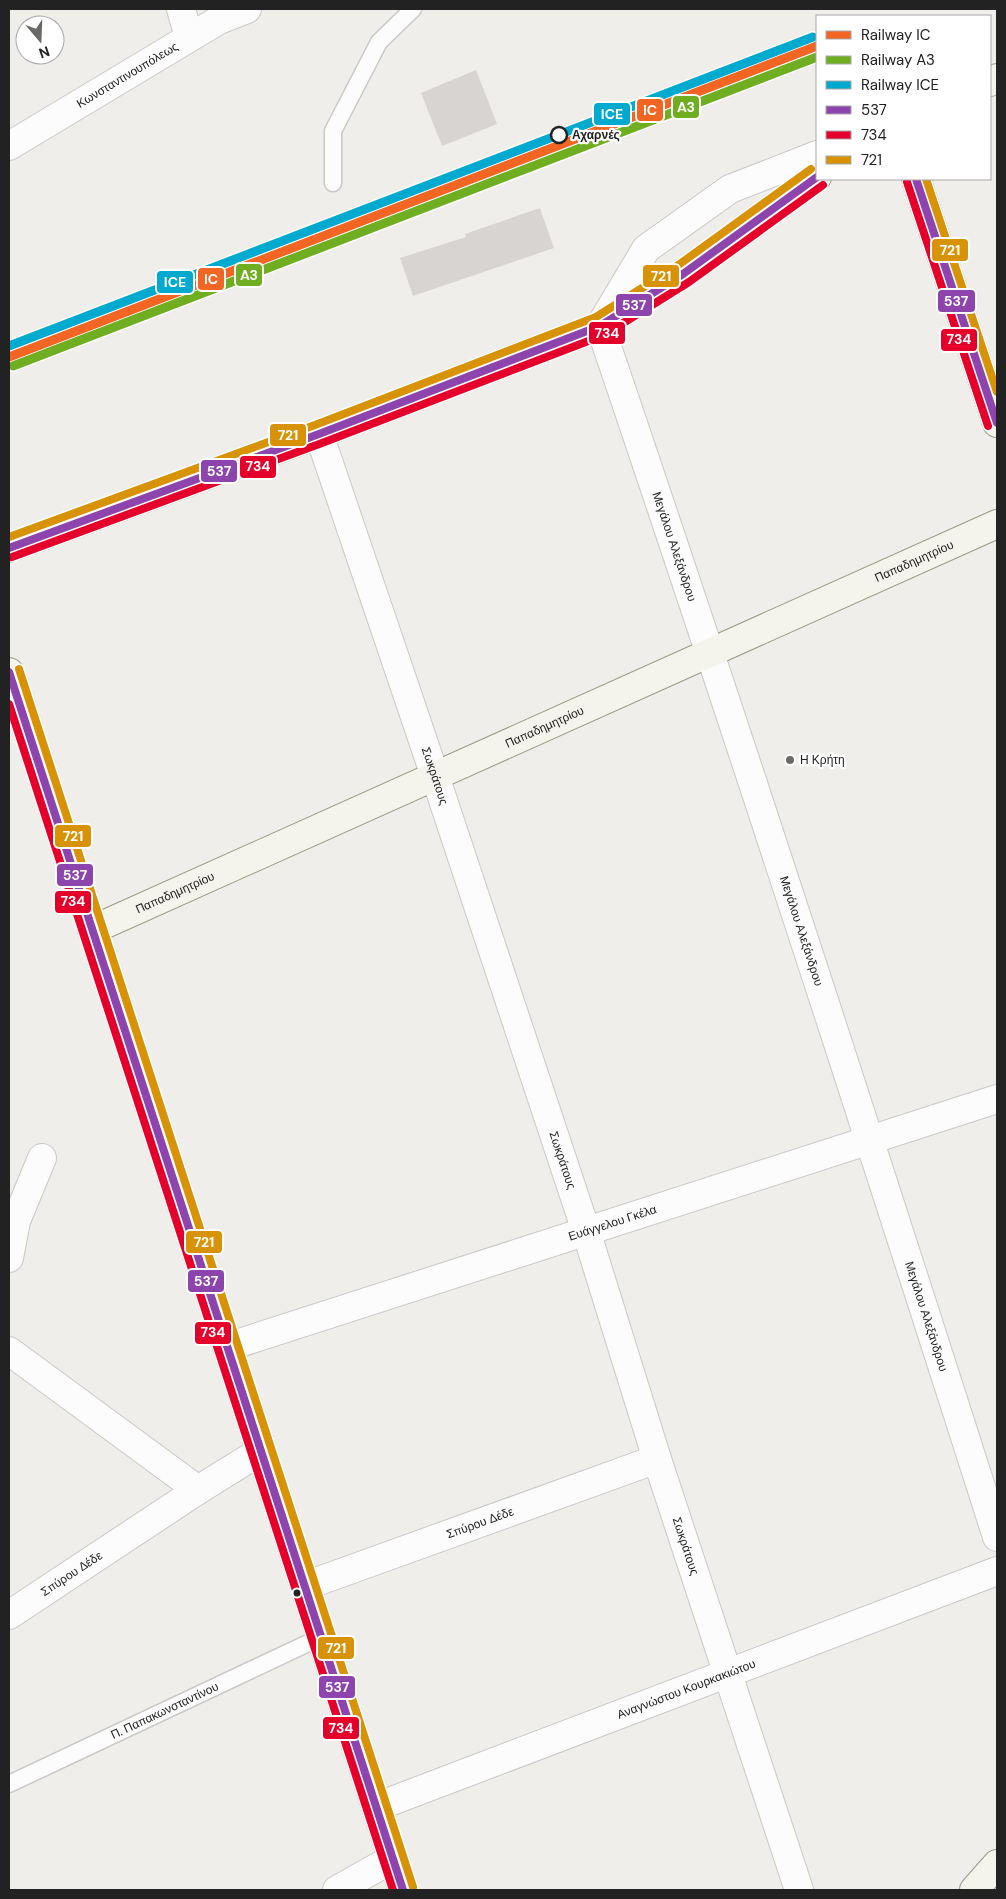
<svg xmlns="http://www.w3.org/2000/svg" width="1006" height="1899" font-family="'DM Sans',sans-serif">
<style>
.building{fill:#d7d4d2}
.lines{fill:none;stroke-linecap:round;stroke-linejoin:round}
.lane-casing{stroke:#c9c8c7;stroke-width:19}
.street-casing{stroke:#c9c8c7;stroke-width:30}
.secondary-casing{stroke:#999a82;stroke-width:30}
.lane{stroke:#fdfcfc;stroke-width:16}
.street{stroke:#fdfcfc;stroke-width:28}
.secondary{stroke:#f4f4ed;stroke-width:28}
.bus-1-casing{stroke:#fff;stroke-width:11}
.bus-2-casing{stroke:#fff;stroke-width:11}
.bus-3-casing{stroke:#fff;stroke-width:11}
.bus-1{stroke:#8e44ad;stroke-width:8}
.bus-2{stroke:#e4002b;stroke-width:8}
.bus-3{stroke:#d79205;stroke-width:8}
.rail-1-casing{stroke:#fff;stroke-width:12}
.rail-2-casing{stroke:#fff;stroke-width:12}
.rail-3-casing{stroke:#fff;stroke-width:12}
.rail-1{stroke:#f26522;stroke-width:9}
.rail-2{stroke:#6fae20;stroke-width:9}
.rail-3{stroke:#00a9ce;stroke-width:9}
.stop-dot{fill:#fff;stroke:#222;stroke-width:2.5}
.poi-dot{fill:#6a6968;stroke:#fff;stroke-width:2}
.bus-dot{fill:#222;stroke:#fff;stroke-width:2}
.labels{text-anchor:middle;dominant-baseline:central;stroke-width:4.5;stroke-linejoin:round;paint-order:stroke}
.street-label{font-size:12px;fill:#222;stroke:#fff}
.stop-label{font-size:12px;font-weight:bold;fill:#222;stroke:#fff;text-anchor:start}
.poi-label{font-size:12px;fill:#222;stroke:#fff;text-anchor:start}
.line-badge{stroke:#fff;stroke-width:2}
.badge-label{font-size:14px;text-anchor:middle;font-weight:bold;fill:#fff}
</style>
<rect width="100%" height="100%" fill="#f0eeeb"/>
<path class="building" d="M476,70L497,124L442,146L421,93Z
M540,208L554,248L413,296L400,258L466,237L465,234Z"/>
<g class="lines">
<g class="lane-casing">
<g id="lane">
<path d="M333,183V131L379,42L413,9"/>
<path id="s1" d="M9,1784L321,1637"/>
</g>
</g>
<g class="street-casing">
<g id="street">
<path d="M181,9L189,37"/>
<path id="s2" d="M9,146L219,20L247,9"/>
<path id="s3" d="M817,155L730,189L646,249L600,326C737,729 868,1133 997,1537"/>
<path id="s4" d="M319,434L435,776L586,1231L657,1459L799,1890"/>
<path d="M9,1258L16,1221L42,1158"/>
<path id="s5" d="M227,1347L997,1099"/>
<path d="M9,1351L198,1490"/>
<path id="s6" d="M305,1586L657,1459"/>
<path id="s7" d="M9,1615L198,1490L261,1451"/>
<path id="s8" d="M376,1807L997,1571"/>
<path d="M337,1890L392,1859"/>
</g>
</g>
<g class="secondary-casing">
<g id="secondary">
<path d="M990,82L997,78"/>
<path d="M916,179L997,423"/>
<path d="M9,548L319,434L600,326L683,274L817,177"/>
<path d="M9,672L403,1890"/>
<path id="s9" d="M92,930L997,524"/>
<path d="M974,1890L997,1864"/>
</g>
</g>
<use href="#lane" class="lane"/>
<use href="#street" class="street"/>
<use href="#secondary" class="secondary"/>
<g class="bus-1-casing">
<path id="bus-1" d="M916,179L997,423
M9,548L319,434L600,326L683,274L817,177
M9,672L403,1890"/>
</g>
<g class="bus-2-casing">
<path id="bus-2" d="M907,182L988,426
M12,557L322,443L604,335L689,282L823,185
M9,704L393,1890"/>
</g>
<g class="bus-3-casing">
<path id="bus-3" d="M926,179L997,392
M9,537L315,425L596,317L677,266L811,169
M19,669L413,1887"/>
</g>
<use href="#bus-1" class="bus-1"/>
<use href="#bus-2" class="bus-2"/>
<use href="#bus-3" class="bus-3"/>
<g class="rail-1-casing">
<path id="rail-1" d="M9,357L817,46"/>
</g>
<g class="rail-2-casing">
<path id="rail-2" d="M13,366L817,57"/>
</g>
<g class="rail-3-casing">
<path id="rail-3" d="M9,346L813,37"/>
</g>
<use href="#rail-1" class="rail-1"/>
<use href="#rail-2" class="rail-2"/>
<use href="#rail-3" class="rail-3"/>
</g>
<circle class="stop-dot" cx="559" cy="135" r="8"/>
<circle class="poi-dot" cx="790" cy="760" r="5"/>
<circle class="bus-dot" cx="297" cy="1593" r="4.5"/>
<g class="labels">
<g class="street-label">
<text stroke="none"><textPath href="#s2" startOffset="138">Κωνσταντινουπόλεως</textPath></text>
<text stroke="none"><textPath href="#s3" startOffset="519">Μεγάλου Αλεξάνδρου</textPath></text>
<text stroke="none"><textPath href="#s9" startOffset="901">Παπαδημητρίου</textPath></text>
<text stroke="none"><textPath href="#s9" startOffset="496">Παπαδημητρίου</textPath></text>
<text stroke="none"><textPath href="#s4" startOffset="361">Σωκράτους</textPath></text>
<text stroke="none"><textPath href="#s9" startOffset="91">Παπαδημητρίου</textPath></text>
<text stroke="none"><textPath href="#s3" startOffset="924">Μεγάλου Αλεξάνδρου</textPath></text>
<text stroke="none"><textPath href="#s4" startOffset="766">Σωκράτους</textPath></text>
<text stroke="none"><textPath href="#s5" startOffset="405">Ευάγγελου Γκέλα</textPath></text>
<text stroke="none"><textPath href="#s3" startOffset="1329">Μεγάλου Αλεξάνδρου</textPath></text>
<text stroke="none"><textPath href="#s6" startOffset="186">Σπύρου Δέδε</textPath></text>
<text stroke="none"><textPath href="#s4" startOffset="1171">Σωκράτους</textPath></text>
<text stroke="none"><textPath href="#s7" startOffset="75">Σπύρου Δέδε</textPath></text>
<text stroke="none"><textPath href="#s8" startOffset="332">Αναγνώστου Κουρκακιώτου</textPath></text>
<text stroke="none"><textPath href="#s1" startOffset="172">Π. Παπακωνσταντίνου</textPath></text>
</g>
<g class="stop-label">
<text x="572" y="135">Αχαρνές</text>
</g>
<g class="poi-label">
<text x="800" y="760">Η Κρήτη</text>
</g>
</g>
<g class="line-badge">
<rect x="672" y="95" width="28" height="24" rx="5" fill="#6fae20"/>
<rect x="636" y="98" width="28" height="24" rx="5" fill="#f26522"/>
<rect x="593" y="102" width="38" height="24" rx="5" fill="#00a9ce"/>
<rect x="931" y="238" width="38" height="24" rx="5" fill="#d79205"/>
<rect x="235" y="263" width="28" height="24" rx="5" fill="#6fae20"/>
<rect x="642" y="264" width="38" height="24" rx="5" fill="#d79205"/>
<rect x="197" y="267" width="28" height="24" rx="5" fill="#f26522"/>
<rect x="156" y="270" width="38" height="24" rx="5" fill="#00a9ce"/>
<rect x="937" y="289" width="39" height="24" rx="5" fill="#8e44ad"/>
<rect x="615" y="293" width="38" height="24" rx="5" fill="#8e44ad"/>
<rect x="588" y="321" width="38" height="24" rx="5" fill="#e4002b"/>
<rect x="940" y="328" width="38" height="24" rx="5" fill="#e4002b"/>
<rect x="269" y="423" width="38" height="24" rx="5" fill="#d79205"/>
<rect x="239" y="455" width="38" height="24" rx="5" fill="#e4002b"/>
<rect x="200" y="459" width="38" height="24" rx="5" fill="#8e44ad"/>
<rect x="54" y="824" width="38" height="24" rx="5" fill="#d79205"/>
<rect x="56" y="863" width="38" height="24" rx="5" fill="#8e44ad"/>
<rect x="54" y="890" width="38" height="24" rx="5" fill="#e4002b"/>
<rect x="185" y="1230" width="38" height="24" rx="5" fill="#d79205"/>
<rect x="187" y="1269" width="38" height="24" rx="5" fill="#8e44ad"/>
<rect x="194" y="1321" width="38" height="24" rx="5" fill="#e4002b"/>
<rect x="317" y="1636" width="38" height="24" rx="5" fill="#d79205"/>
<rect x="318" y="1675" width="38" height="24" rx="5" fill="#8e44ad"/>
<rect x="322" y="1716" width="38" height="24" rx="5" fill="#e4002b"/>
</g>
<g class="badge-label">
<text x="686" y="112">A3</text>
<text x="650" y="115">IC</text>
<text x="612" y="119">ICE</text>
<text x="950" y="255">721</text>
<text x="249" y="280">A3</text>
<text x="661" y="281">721</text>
<text x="211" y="284">IC</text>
<text x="175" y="287">ICE</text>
<text x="956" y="306">537</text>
<text x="634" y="310">537</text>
<text x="607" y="338">734</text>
<text x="959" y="344">734</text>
<text x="288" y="440">721</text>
<text x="258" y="471">734</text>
<text x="219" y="476">537</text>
<text x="73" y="841">721</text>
<text x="75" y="880">537</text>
<text x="73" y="906">734</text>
<text x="204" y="1247">721</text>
<text x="206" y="1286">537</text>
<text x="213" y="1337">734</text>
<text x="336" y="1653">721</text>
<text x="337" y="1692">537</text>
<text x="341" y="1733">734</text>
</g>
<rect width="1006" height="1899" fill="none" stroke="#222222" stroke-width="20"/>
<rect x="816" y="15" width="175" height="165" fill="#ffffff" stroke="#a7a7a7"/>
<rect x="826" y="31" width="25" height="8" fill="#f26522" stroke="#a7a7a7"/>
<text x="861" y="40" font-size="15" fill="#222222">Railway IC</text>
<rect x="826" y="56" width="25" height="8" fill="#6fae20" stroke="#a7a7a7"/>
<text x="861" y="65" font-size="15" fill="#222222">Railway A3</text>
<rect x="826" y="81" width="25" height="8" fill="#00a9ce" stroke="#a7a7a7"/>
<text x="861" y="90" font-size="15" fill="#222222">Railway ICE</text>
<rect x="826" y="106" width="25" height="8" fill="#8e44ad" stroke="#a7a7a7"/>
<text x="861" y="115" font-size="15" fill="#222222">537</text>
<rect x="826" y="131" width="25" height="8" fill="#e4002b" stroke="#a7a7a7"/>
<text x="861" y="140" font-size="15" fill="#222222">734</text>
<rect x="826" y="156" width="25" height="8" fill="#d79205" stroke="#a7a7a7"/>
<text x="861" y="165" font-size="15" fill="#222222">721</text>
<g transform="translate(40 40) rotate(161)"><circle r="24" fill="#ffffff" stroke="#a7a7a7"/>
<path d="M0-4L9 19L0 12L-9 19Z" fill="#6a6968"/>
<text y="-8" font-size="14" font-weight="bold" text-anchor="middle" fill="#222222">N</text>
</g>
</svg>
